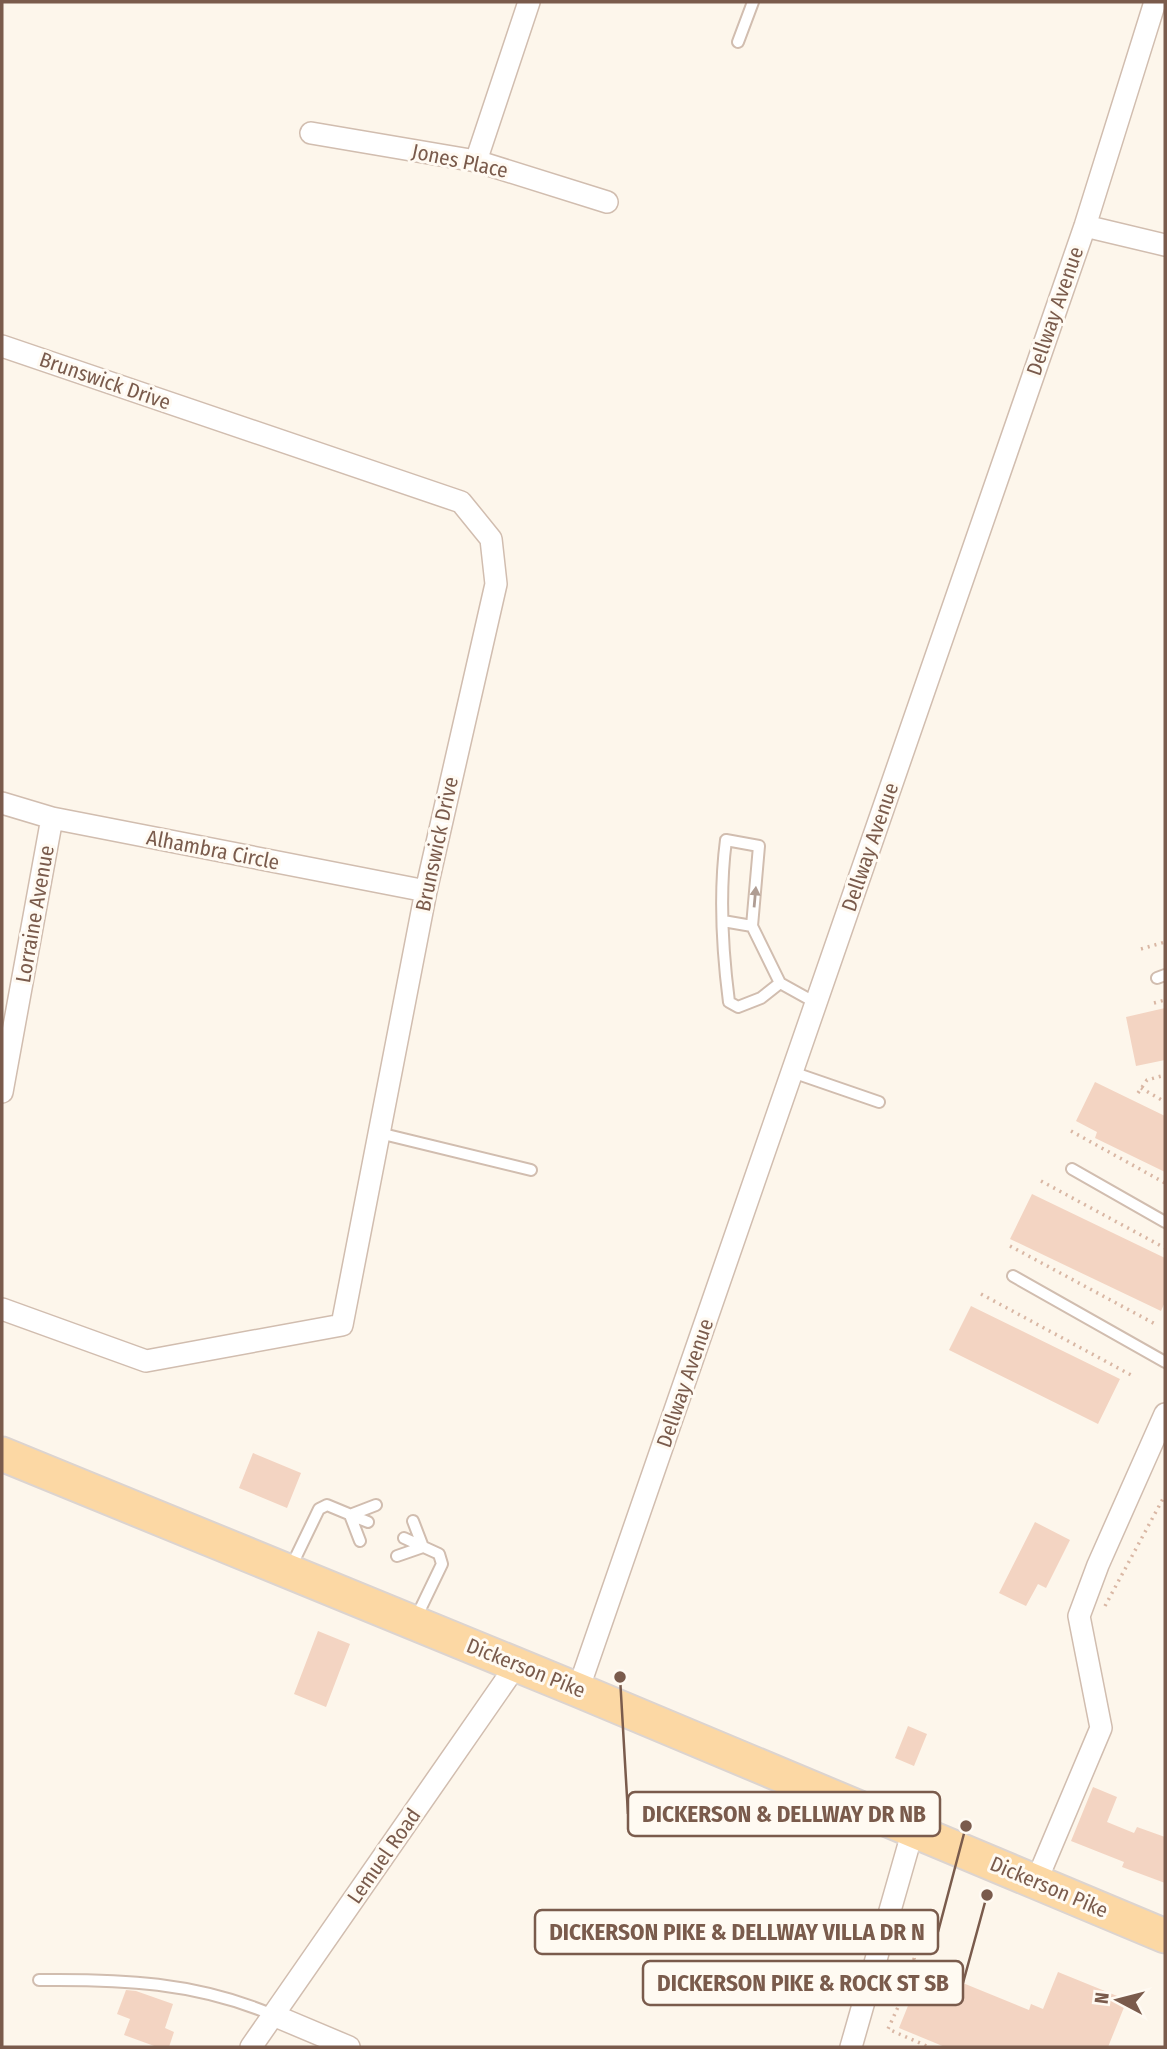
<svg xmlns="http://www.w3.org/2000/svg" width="1167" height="2049" font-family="'Fira Sans Condensed',sans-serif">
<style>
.building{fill:#f3d4c2}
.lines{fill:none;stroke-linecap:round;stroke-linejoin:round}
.lane-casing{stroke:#d1bdaf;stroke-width:14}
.street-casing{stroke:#d1bdaf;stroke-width:24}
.primary-casing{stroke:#dcd4d0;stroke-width:37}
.path{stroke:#d9b7a4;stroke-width:3.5;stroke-dasharray:2 5;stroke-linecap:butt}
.lane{stroke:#fff;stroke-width:10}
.street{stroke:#fff;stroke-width:21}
.primary{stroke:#fcd8a4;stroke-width:33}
.oneway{fill:#af9d94}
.labels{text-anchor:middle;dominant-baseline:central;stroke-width:6;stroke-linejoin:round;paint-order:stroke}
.street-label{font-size:21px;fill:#7a5b4c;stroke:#fffaf2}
.leader{fill:none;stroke:#7a5b4c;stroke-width:2.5}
.callout-dot{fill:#7a5b4c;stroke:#fffaf2;stroke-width:2.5}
.callout{fill:#fffaf2;stroke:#7a5b4c;stroke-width:2.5}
.callout-label{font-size:23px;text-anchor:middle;font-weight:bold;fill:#7a5b4c}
</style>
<rect width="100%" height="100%" fill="#fdf6eb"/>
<path class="building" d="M1165,1008V1060L1136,1066L1126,1017Z
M1095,1082L1165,1116V1172L1095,1138L1097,1132L1076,1121Z
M1032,1194L1165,1258V1302L1161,1311L1010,1239Z
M971,1306L1120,1379L1098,1424L949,1350Z
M253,1453L301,1473L287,1508L239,1488Z
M1035,1522L1070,1540L1046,1588L1038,1584L1026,1606L999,1593Z
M318,1631L350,1644L326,1707L294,1694Z
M908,1726L927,1734L914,1766L895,1758Z
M1093,1787L1117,1797L1107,1822L1134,1833L1137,1827L1165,1837V1883L1122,1867L1124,1862L1071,1841Z
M931,1970L1029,2010L1031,2004L1043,2009L1058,1972L1127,2000L1108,2047H945L899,2028L918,1981L925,1984Z
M126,1990L136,1991L173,2004L165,2028L174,2032L169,2047H157L124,2035L130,2019L117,2014Z"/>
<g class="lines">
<g class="lane-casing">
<path id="lane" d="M738,42L753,2
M723,921L752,926
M1157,978L1165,975
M780,983L761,998L738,1007L729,1002C722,948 719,893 726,840L759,846L752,926L780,983L816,1003
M792,1072L879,1102
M379,1133L531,1170
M1072,1169L1165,1222
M1013,1276L1165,1362
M350,1515L360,1541
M350,1515L376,1505
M413,1521L423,1547
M404,1538L439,1554L442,1564L415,1620
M397,1556L423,1547
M290,1569L319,1509L327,1505L368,1522
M39,1980C121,1979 196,1982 273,2015"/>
</g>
<g class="street-casing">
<path id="street" d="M311,133L476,161L607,202
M476,161L529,2
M1085,226L1165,245
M2,346L461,502L491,539L496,584L426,891L342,1325L146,1361L2,1309
M2,803L52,818L426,891
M2,1092L52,818
M578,1690L1085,226L1155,2
M1036,1882L1101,1728L1079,1616L1098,1565L1165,1414
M273,2015L349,2047
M251,2047L517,1664
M851,2047L913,1830"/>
</g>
<g class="primary-casing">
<path id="primary" d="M2,1454L578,1690L1165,1936"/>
</g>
<path class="path" d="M1141,949L1165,942
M1154,1003L1165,1000
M1141,1088L1165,1102
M1138,1093L1147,1080L1165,1075
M1071,1131L1165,1183
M1041,1181L1165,1248
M1010,1246L1157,1325
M981,1294L1131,1375
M1105,1606L1165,1495
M901,1936L919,1943L914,1959L918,1963L888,2029L929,2047"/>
<use href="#lane" class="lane"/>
<use href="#street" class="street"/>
<use href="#primary" class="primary"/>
</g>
<defs><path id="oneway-solid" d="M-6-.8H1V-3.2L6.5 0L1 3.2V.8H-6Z" transform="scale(1.75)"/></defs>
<use class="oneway" href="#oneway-solid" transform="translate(755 897) rotate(-85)"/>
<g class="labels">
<g class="street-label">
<text transform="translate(460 161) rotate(12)">Jones Place</text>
<text transform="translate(1055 311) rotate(-71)">Dellway Avenue</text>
<text transform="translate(105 381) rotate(19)">Brunswick Drive</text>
<text transform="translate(437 844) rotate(-78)">Brunswick Drive</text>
<text transform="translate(870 847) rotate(-71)">Dellway Avenue</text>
<text transform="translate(213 850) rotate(11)">Alhambra Circle</text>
<text transform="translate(35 914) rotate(-80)">Lorraine Avenue</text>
<text transform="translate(685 1383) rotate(-71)">Dellway Avenue</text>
<text transform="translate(526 1668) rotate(22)">Dickerson Pike</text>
<text transform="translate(384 1856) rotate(-55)">Lemuel Road</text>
<text transform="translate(1049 1887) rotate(23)">Dickerson Pike</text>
</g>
</g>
<path class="leader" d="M620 1677L628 1814M966 1826L938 1932M987 1895L963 1983"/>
<g class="callout-dot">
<circle cx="620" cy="1677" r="7"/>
<circle cx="966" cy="1826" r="7"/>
<circle cx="987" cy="1895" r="7"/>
</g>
<g class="callout">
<rect x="628" y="1792" width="312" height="44" rx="7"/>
<rect x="535" y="1910" width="403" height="44" rx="7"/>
<rect x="643" y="1961" width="320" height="44" rx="7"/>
</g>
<g class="callout-label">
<text x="784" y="1822">DICKERSON &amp; DELLWAY DR NB</text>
<text x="737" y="1940">DICKERSON PIKE &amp; DELLWAY VILLA DR N</text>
<text x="803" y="1991">DICKERSON PIKE &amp; ROCK ST SB</text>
</g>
<rect width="1167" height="2049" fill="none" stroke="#7a5b4c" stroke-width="7"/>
<g transform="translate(1118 2000) rotate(277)" stroke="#fffaf2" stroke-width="5" paint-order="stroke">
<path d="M0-5L12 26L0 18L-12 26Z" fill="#7a5b4c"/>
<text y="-10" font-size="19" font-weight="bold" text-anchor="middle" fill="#7a5b4c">N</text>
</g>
</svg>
